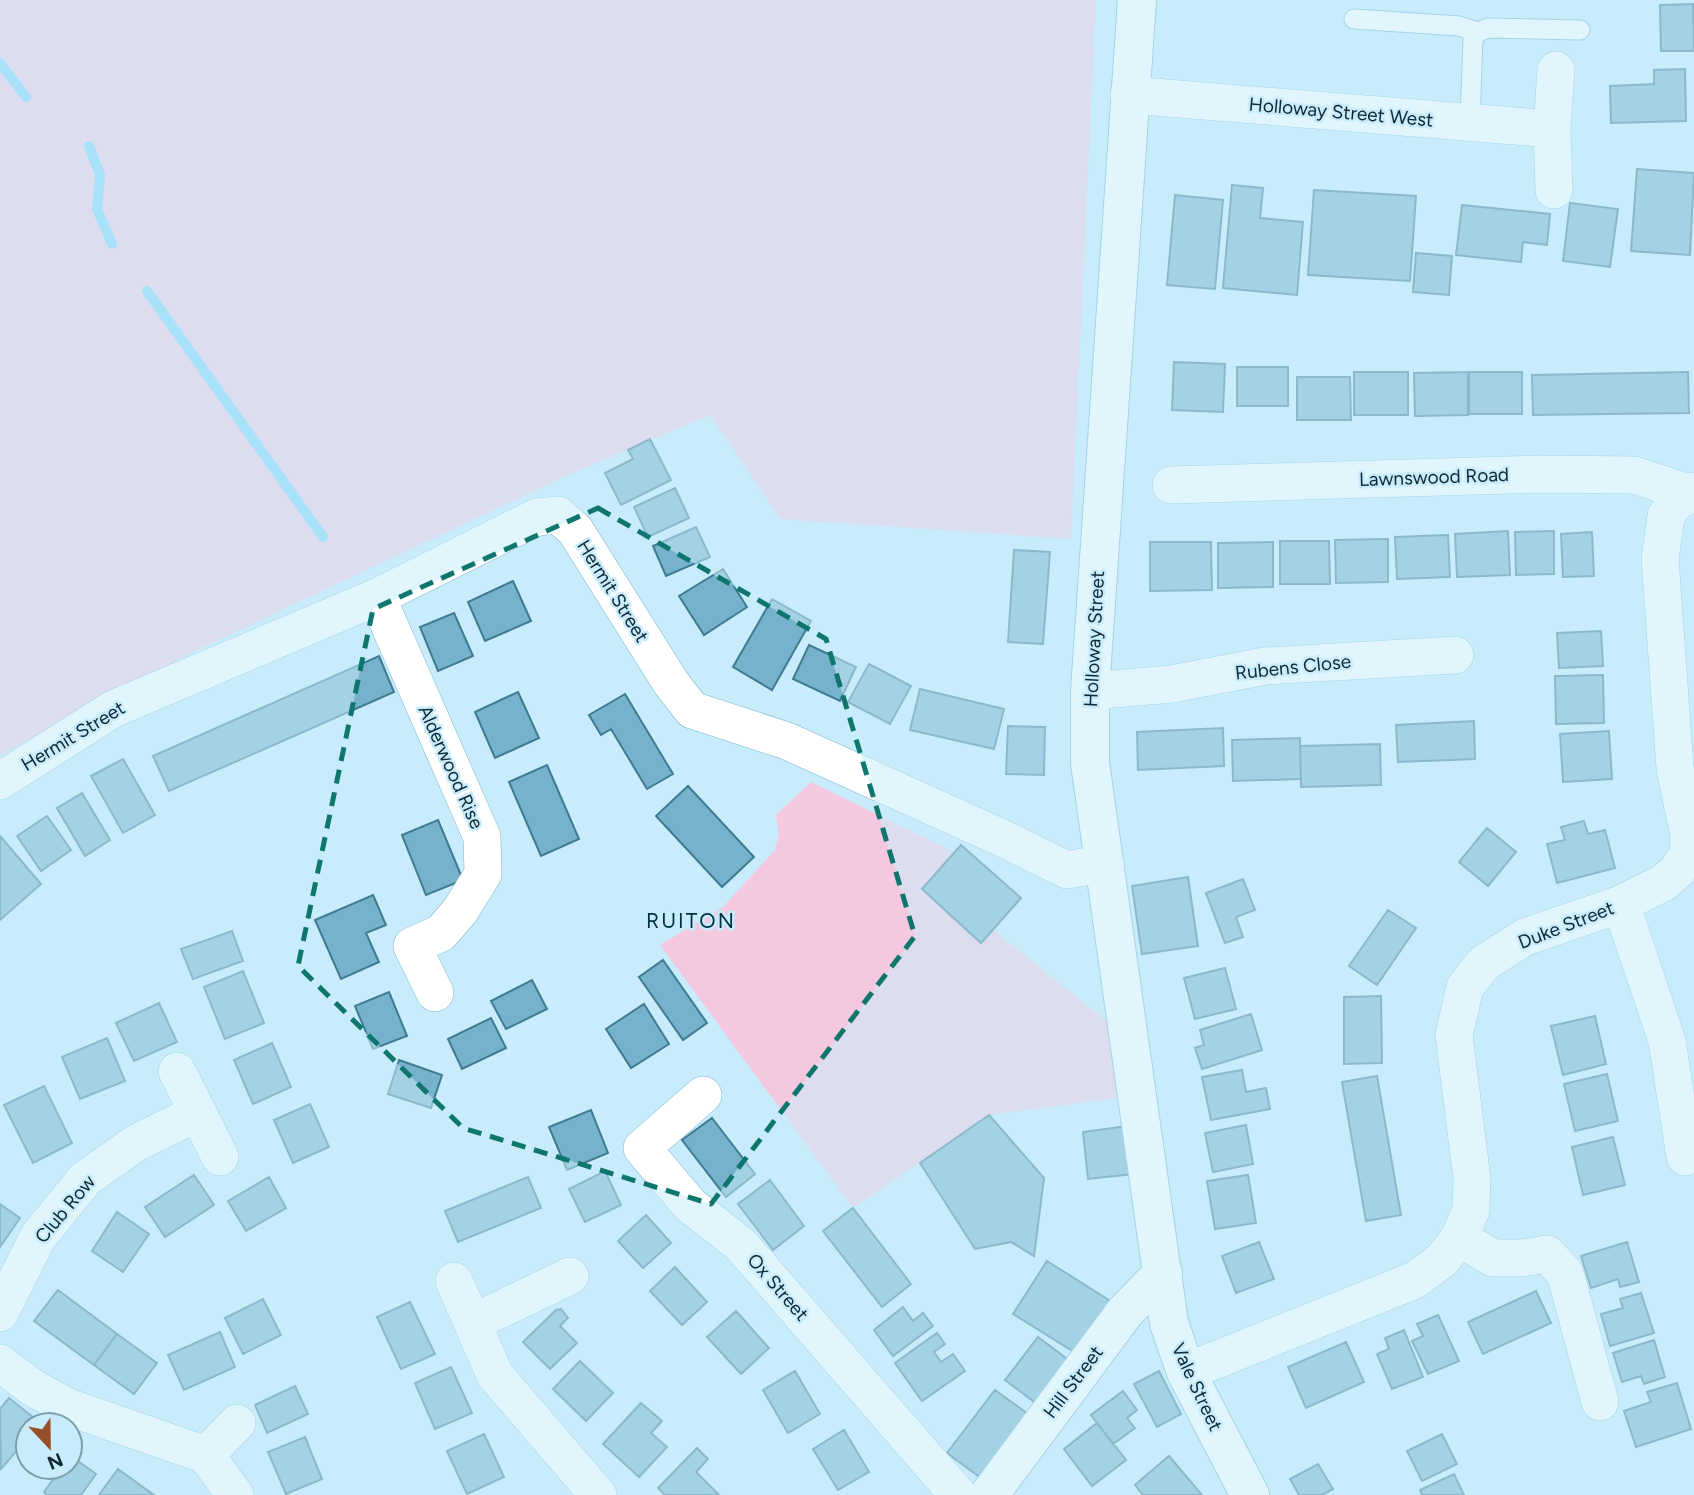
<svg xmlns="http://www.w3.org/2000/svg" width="1694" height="1495" font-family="Figtree,sans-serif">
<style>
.green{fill:#f4c9df}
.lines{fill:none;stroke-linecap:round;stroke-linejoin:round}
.stream{stroke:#81d6f9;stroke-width:10}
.building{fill:#76b2cb;stroke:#3f7b92;stroke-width:2}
.service-casing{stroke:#78b4ce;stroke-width:21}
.minor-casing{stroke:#78b4ce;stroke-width:38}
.tertiary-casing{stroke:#78b4ce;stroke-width:40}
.service{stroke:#fff;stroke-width:19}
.minor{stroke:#fff;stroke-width:37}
.tertiary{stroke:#fff;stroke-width:38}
.marked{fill:none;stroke:#0f766e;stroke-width:5;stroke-dasharray:14 9;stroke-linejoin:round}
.labels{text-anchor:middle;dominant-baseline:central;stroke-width:5;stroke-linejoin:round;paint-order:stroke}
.street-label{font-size:19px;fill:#102932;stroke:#c8ecfc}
.neighbourhood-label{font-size:21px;letter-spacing:2px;fill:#003142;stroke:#c8ecfc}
</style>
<rect width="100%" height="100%" fill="#c8ecfc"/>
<path class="green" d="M0,0H1096L1071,539L780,519L710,415L568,475L197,650L0,755Z
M811,782L954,852L922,889L981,942L992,929L1108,1022L1118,1098L989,1115L853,1208L660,945L723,907L775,850L779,835L776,815Z"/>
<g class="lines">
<path class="stream" d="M0,63L26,97
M89,146L100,175L97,209L112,244
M147,291L323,537"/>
</g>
<path class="building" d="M1693,4L1694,51H1661L1660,5Z
M1685,69L1686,121L1611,123L1610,86L1654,84V70Z
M1637,169L1694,173L1690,255L1631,251Z
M1232,185L1263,188L1260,218L1303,222L1297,295L1223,288Z
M1314,190L1416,196L1410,281L1308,275Z
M1175,195L1223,200L1215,289L1167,285Z
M1570,203L1618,209L1610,267L1563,261Z
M1462,205L1550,214L1547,245L1523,242L1521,262L1456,255Z
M1416,253L1452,256L1449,295L1413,292Z
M1174,362L1225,364L1223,412L1172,410Z
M1237,367H1288V406H1237Z
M1354,372H1408V415H1354Z
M1468,372V415L1415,416L1414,373Z
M1469,372H1522V414H1469Z
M1688,372L1689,413L1533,415L1532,375Z
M1297,377H1350L1351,420H1297Z
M650,439L671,480L621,505L605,473L633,459L628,450Z
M675,488L689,518L648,537L634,507Z
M696,527L710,557L666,576L653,546Z
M1508,531L1510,575L1457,577L1455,534Z
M1554,531V574L1516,575L1515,532Z
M1592,532L1594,576L1563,577L1561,534Z
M1448,535L1450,577L1397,579L1395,537Z
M1388,539V582L1336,583L1335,540Z
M1280,541H1329L1330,584H1280Z
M1150,542H1211L1212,590L1150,591Z
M1273,542V587L1218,588V543Z
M1014,550L1050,552L1043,644L1008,642Z
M723,569L747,607L704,635L679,596Z
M513,581L531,621L485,641L468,602Z
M772,599L811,621L772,690L733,667Z
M454,613L473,656L438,671L420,627Z
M1601,631L1603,666L1559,668L1557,633Z
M809,645L856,667L840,701L793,679Z
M379,656L394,692L169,791L153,756Z
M869,664L911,686L890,724L848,702Z
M1603,675L1604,723L1556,724L1555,676Z
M920,689L1004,709L994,749L910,730Z
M518,692L539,738L495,758L475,712Z
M625,694L673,774L647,789L611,729L601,735L589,715Z
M1474,721L1475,759L1398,762L1396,725Z
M1008,726L1045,727L1044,775L1006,774Z
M1223,728L1224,766L1138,770L1137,732Z
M1609,731L1612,779L1563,782L1560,734Z
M1300,738L1301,779L1233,781L1232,740Z
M1380,744L1381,785L1301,787L1300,746Z
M123,759L155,815L123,833L91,776Z
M547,765L579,839L541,856L509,782Z
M688,786L754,857L722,887L656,816Z
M82,793L110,840L85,856L57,808Z
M47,816L71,850L41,871L17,836Z
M438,820L463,880L426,895L402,835Z
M1584,821L1588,834L1605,830L1615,868L1557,883L1547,844L1565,840L1561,827Z
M1487,828L1516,852L1488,886L1459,862Z
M0,836L41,884L0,920Z
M961,845L1021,898L981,943L922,889Z
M1188,877L1198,946L1142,954L1132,886Z
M1243,879L1255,910L1236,917L1243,937L1225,943L1206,893Z
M373,895L386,925L366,933L379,962L341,979L315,920Z
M1388,910L1416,928L1377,985L1349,966Z
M232,931L243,961L193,979L181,949Z
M663,960L707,1023L683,1040L639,977Z
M1225,968L1236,1009L1195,1019L1184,978Z
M243,971L264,1023L225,1039L204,987Z
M532,980L547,1009L506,1029L491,1001Z
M389,992L407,1036L373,1049L355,1006Z
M1381,996L1382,1063L1344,1064V997Z
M159,1003L177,1042L134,1061L116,1023Z
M644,1004L669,1044L631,1068L606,1029Z
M1251,1014L1262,1050L1202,1069L1195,1048L1204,1045L1200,1030Z
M1595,1016L1606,1064L1563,1075L1551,1026Z
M491,1018L506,1048L462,1069L448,1039Z
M107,1038L125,1081L80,1099L62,1057Z
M272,1043L291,1087L253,1104L234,1060Z
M399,1060L442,1075L431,1108L388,1094Z
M1242,1070L1246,1092L1266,1088L1270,1109L1211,1120L1202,1077Z
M1607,1074L1618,1121L1575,1131L1564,1084Z
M1377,1076L1401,1215L1366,1221L1342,1082Z
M44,1086L72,1143L33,1163L4,1105Z
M310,1104L329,1147L293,1163L274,1120Z
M591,1110L608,1153L567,1170L549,1127Z
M989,1115L1044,1178L1034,1256L1011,1242L975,1249L920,1163Z
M712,1118L755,1174L726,1197L682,1140Z
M1246,1125L1253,1164L1213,1172L1205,1133Z
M1128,1126L1133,1174L1088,1179L1083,1132Z
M1613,1137L1625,1185L1583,1195L1572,1147Z
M605,1171L621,1205L585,1222L569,1189Z
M194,1175L214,1205L165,1237L145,1207Z
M1248,1175L1256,1223L1215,1229L1207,1181Z
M269,1177L286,1208L246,1231L228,1201Z
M528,1177L541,1208L458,1242L445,1211Z
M770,1180L804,1226L773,1250L738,1204Z
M0,1204L20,1218L0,1247Z
M853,1208L911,1284L882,1307L823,1231Z
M117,1212L149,1234L123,1272L92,1251Z
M646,1215L671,1243L643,1268L618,1241Z
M1259,1242L1274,1279L1236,1293L1222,1256Z
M1627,1242L1639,1282L1620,1287L1618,1279L1591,1288L1581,1256Z
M1047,1261L1112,1302L1079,1355L1013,1314Z
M675,1267L707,1302L682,1325L650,1291Z
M58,1290L117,1334L94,1365L34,1321Z
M1536,1291L1551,1323L1483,1354L1468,1322Z
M1641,1293L1654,1333L1610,1346L1601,1314L1623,1308L1620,1299Z
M263,1299L281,1335L243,1354L225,1318Z
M410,1302L435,1354L401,1369L377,1317Z
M903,1307L913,1321L923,1313L933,1326L893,1356L874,1330Z
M561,1309L568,1318L560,1326L577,1343L550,1369L523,1342L556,1310Z
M736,1311L769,1348L741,1374L707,1337Z
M1438,1315L1459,1361L1428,1374L1412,1341L1423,1336L1417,1324Z
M1404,1330L1423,1377L1392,1389L1377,1354L1389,1349L1385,1338Z
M220,1332L235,1367L184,1390L168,1355Z
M937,1333L945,1344L934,1352L941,1362L953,1354L965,1371L922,1401L895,1363Z
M117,1334L157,1363L134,1394L94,1365Z
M1038,1337L1070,1361L1037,1404L1005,1380Z
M1654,1340L1665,1377L1644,1384L1641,1376L1622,1382L1613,1353Z
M1346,1342L1364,1382L1306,1408L1288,1367Z
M580,1361L613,1393L586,1421L553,1389Z
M451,1367L472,1413L435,1429L415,1383Z
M795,1371L820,1414L788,1433L763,1390Z
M1159,1371L1181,1414L1157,1427L1134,1384Z
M1677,1383L1691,1429L1636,1447L1624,1411L1651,1402L1647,1392Z
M295,1386L308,1414L267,1433L255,1405Z
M995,1390L1028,1414L981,1478L947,1453Z
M1123,1391L1137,1410L1127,1418L1135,1428L1113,1444L1091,1415Z
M9,1398L40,1423L28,1425V1438L1,1469L0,1409Z
M641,1403L662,1421L651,1433L667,1447L639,1477L603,1444Z
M1097,1423L1126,1460L1092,1486L1064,1449Z
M844,1430L869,1472L838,1490L813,1449Z
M484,1434L504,1477L467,1494L447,1451Z
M1442,1434L1457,1464L1422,1481L1407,1451Z
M305,1437L322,1479L286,1494L268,1452Z
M697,1448L708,1459L696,1472L719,1495H665L658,1488Z
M71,1456L96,1474L81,1495H47L44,1492L62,1467H70Z
M1169,1456L1202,1495H1143L1135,1485Z
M1318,1464L1333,1489L1322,1495H1299L1290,1479Z
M118,1469L154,1495H99Z
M1454,1474L1464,1495H1422L1420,1490Z"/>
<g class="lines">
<g class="service-casing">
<path id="service" d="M1354,19L1459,26L1478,32
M1470,123L1473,38L1478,32L1488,28L1580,30"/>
</g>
<g class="minor-casing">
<path id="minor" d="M1129,95L1552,129
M1554,190L1552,129L1556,70
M1171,485L1542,474L1634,475L1689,493
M377,597L482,837L483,874L460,911L441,933L412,946L435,993
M1090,691L1172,684L1265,666L1455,655
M0,781L113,709L377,597L537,517L558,515L575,530L671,683L692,710L787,741L1002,838L1067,870L1105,863
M1621,904L1667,1041L1685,1157
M177,1071L220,1157
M703,1095L642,1148L690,1205L741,1245L958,1495
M1459,1238L1493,1258H1522L1547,1254L1565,1273L1600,1402
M454,1281L495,1375L598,1495
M0,1313L38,1237L85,1179L136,1143L197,1113
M472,1323L570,1276
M0,1363L33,1388L68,1407L206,1455L235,1495
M1186,1372L1415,1280L1442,1260L1459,1238L1471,1210L1472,1179L1454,1035L1465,987L1484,963L1525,937L1621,904L1663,883L1677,871L1688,855L1689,836L1675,768L1660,559L1666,516L1675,503L1694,491
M206,1455L237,1423"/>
</g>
<g class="tertiary-casing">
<path id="tertiary" d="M1137,0L1090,691V763L1169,1323L1186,1372L1250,1495
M989,1495L1125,1312L1163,1273"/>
</g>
<use href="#service" class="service"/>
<use href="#minor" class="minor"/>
<use href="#tertiary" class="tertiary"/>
</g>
<path d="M0 0H1694V1495H0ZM598,508L826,639L915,936L711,1204L463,1128L298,966L373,609Z" fill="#c8ecfc" fill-opacity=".55" fill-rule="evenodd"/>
<path class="marked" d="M598,508L826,639L915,936L711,1204L463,1128L298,966L373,609Z"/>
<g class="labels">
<g class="street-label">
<text transform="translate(1341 112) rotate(5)">Holloway Street West</text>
<text transform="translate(1434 477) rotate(-2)">Lawnswood Road</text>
<text transform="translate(613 591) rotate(58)">Hermit Street</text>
<text transform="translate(1094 639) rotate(-87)">Holloway Street</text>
<text transform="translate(1293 667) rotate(-6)">Rubens Close</text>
<text transform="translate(73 736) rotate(-31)">Hermit Street</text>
<text transform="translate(451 767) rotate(66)">Alderwood Rise</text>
<text transform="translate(1566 925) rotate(-21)">Duke Street</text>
<text transform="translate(65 1209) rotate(-50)">Club Row</text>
<text transform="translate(778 1287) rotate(49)">Ox Street</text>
<text transform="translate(1073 1382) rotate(-53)">Hill Street</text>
<text transform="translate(1197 1387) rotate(65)">Vale Street</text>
</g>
<g class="neighbourhood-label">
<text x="691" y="920">RUITON</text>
</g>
</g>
<g transform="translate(49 1446) rotate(158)"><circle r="33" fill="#c8ecfc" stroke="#7e9eab" stroke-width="2"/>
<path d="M0-5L12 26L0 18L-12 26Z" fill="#964f29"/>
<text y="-10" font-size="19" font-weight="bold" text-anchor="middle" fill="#102932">N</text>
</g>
</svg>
